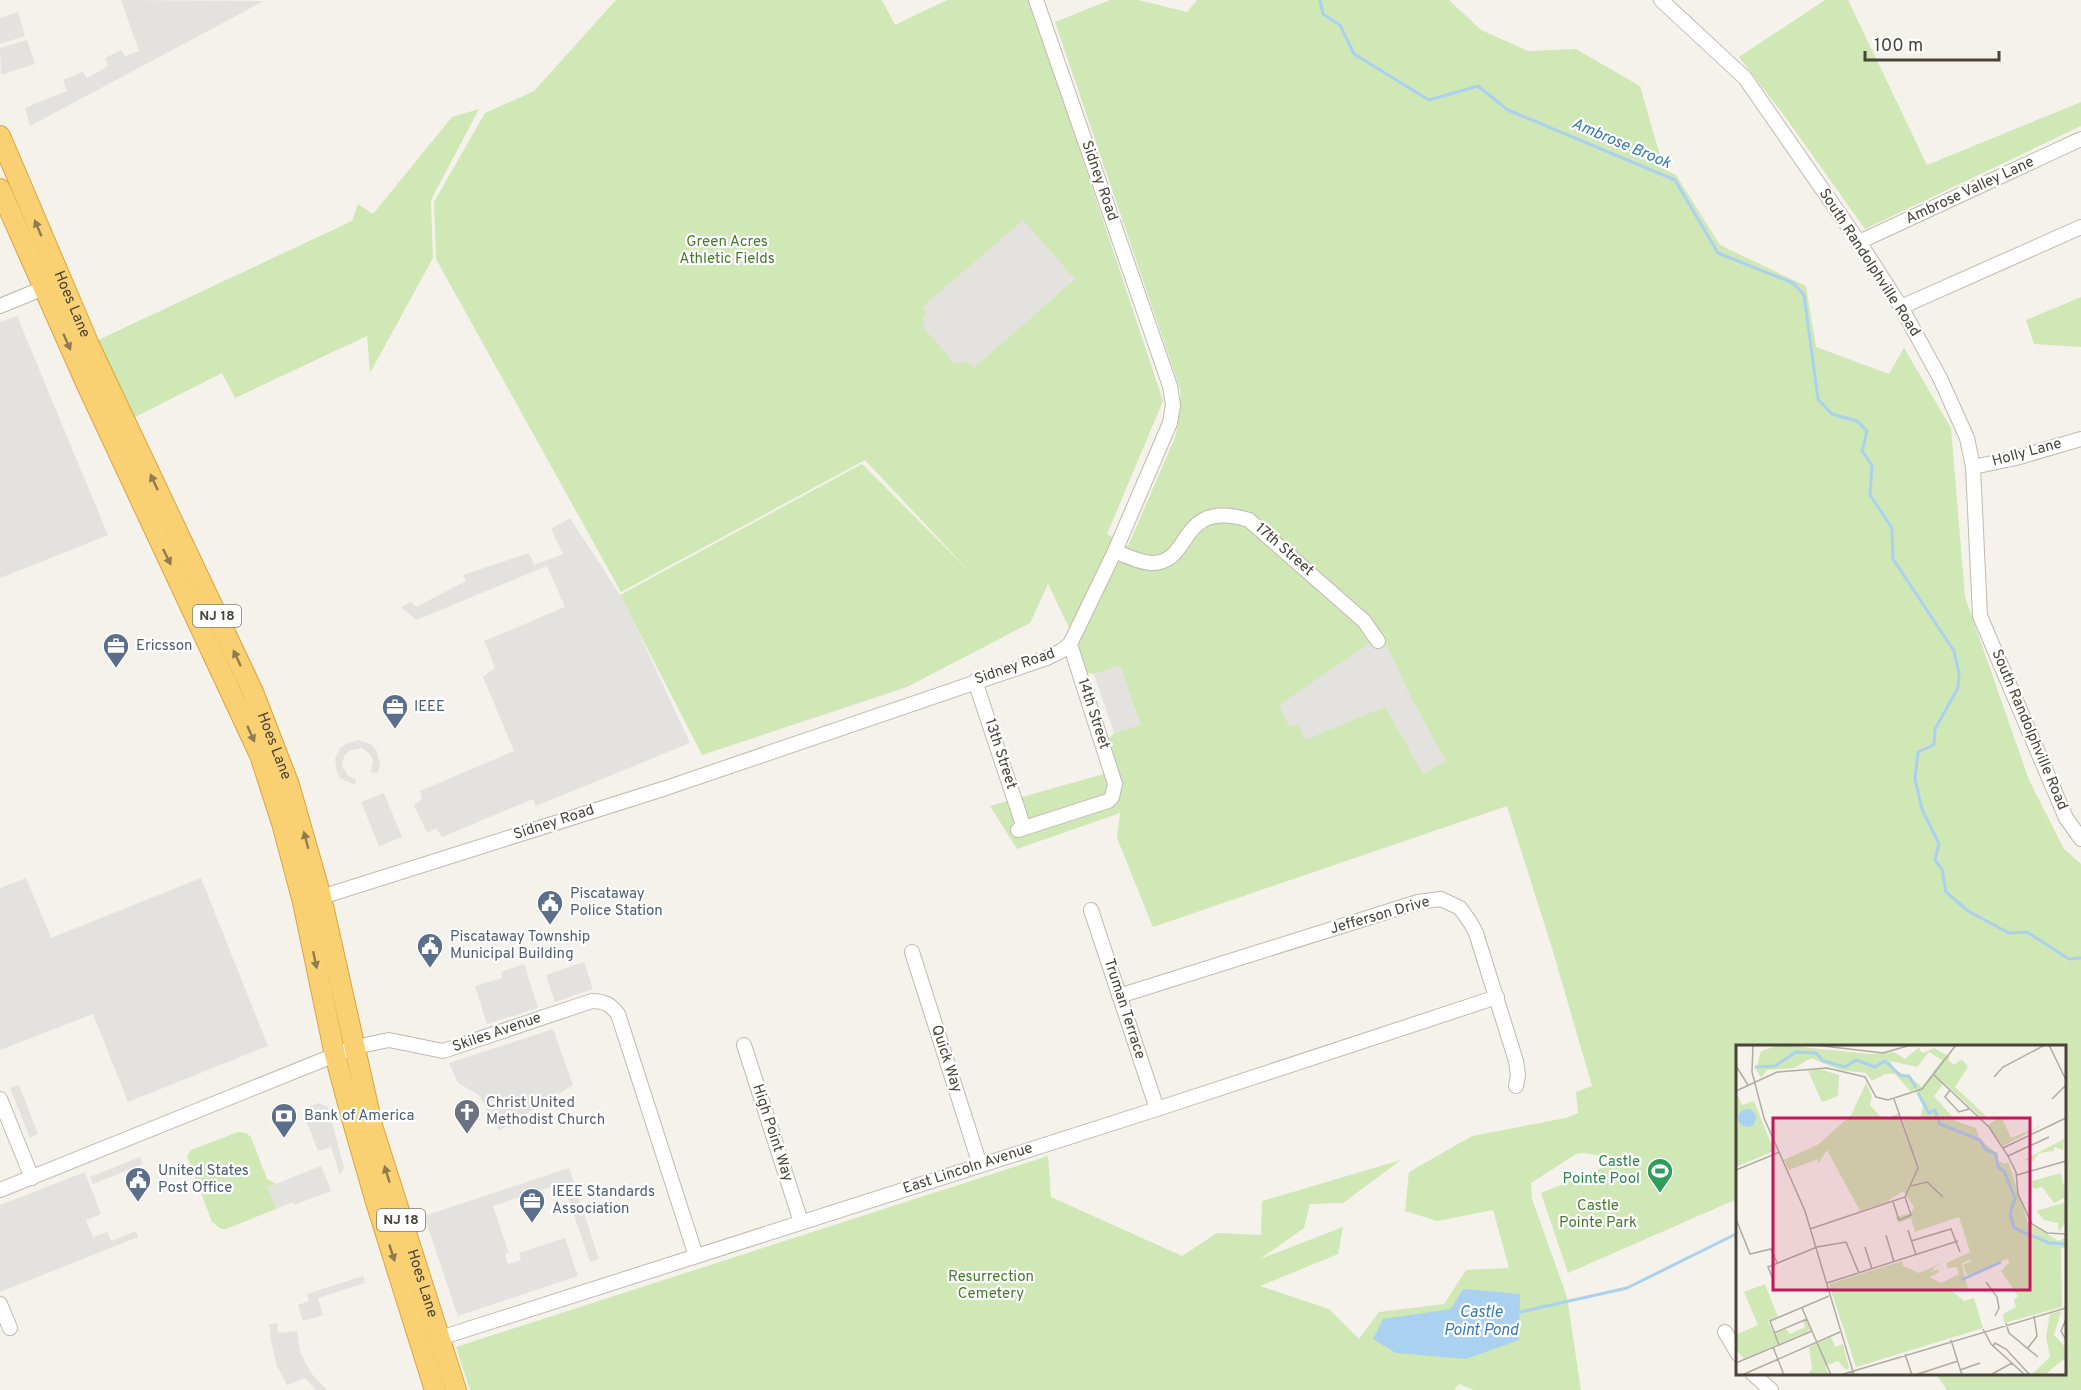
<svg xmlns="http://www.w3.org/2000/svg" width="2081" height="1390" font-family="Overpass,sans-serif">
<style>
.green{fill:#d0e7b6}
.parking{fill:#e4e2df}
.water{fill:#aad1ef}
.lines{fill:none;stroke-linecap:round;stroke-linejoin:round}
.stream{stroke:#aad1ef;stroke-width:3}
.minor-casing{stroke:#c0baae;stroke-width:16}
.highway-casing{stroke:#d9a541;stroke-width:22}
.minor{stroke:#fff;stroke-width:14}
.highway{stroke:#f9d072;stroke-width:20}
.oneway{fill:#8f7b50}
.labels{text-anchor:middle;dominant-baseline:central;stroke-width:4.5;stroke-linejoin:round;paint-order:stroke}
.shield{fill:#fff;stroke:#807b74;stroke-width:1.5}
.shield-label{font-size:14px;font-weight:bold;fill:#494339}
.street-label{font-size:15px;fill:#494339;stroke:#fff}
.park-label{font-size:15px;fill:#487a2d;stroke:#fff}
.service-label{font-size:15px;fill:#4e5e75;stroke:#fff;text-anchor:start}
.worship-label{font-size:15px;fill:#5b616d;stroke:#fff;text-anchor:start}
.leisure-label{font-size:15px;fill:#27864d;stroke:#fff;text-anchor:end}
.water-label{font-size:16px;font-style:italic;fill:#347ab3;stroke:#fff}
.inset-river{fill:none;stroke:#aad1ef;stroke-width:3}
.inset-road{fill:none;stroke:#b0aca4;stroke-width:1.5}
.view{fill:#c2185b;fill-opacity:0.15;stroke:#c2185b;stroke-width:3}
.inset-edge{fill:none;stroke:#494339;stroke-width:3}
</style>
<rect width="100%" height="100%" fill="#f5f2eb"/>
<path class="green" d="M616,0H882L895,25L947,0H1030L1163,401L1107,534L1128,546L1176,435L1181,392L1055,22L1110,0H1138L1187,12L1197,0H1449L1481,30L1528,51L1576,49L1640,86L1664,169L1676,175L1720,245L1806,286L1816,347L1889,374L1904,348L1951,428L1965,597L2029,780L2064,849L2081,864V1390H1947L1936,1374H2064V1046H1738L1737,1199L1568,1273L1541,1193L1623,1159L1583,1153L1576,1154L1531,1183L1532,1199L1567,1297L1581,1390H1474L1459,1384L1454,1390H470L456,1347L1048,1156L1051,1197L1182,1256L1217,1233L1261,1235L1262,1201L1401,1160L1343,1203L1310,1204L1304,1228L1260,1259L1343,1227L1338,1254L1260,1286L1329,1309L1359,1339L1379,1312L1444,1304L1466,1270L1509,1268L1493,1210L1437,1221L1405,1211L1409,1172L1472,1136L1566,1118L1578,1113L1576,1092L1592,1086L1552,948L1507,806L1153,927L1117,838L1120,813L1017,849L990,806L1118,770L1109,738L1114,733L1140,724L1120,666L1094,674L1087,673L1085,671L1078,646L1048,584L1030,623L907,687L702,755L620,595L862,464L972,574L865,460L621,592L436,259L434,202L485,113L534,91Z
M1825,0H1848L1927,165L2081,102V126L1865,229L1783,114L1739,57Z
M479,109L431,200L433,258L370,373L367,336L235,398L222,373L129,420L94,342L352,221L358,204L373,214L452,117Z
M2081,297V347L2034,344L2026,320Z
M238,1132L246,1133L251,1137L267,1179L276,1184L268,1187L276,1209L226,1229H221L212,1222L187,1156L191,1150Z"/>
<path class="parking" d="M121,0L264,1L30,126L25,108L67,91L63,80L83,72L87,78L108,66L105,58L121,50L125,56L139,51Z
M18,12L25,36L0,44V18Z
M27,40L35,64L1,75L0,48Z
M1023,220L1075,279L974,368L968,362L957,364L953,362L924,328L923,318L927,313L922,307Z
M17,316L108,535L0,578V322Z
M570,518L624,601L690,743L536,806L533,799L442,837L436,828L427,833L414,805L422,799L420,791L514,751L483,677L495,668L484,641L565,607L547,566L416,620L401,607L411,602L416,607L466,581L463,575L529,553L534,565L563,554L551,529Z
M1384,639L1411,697L1446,761L1423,774L1385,707L1305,740L1299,725L1290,727L1279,705L1370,643Z
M1120,666L1140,725L1114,733L1094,674Z
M358,740L372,745L377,752L380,765L378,773L371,772L373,760L371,755L362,748L351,750L345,754L342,766L348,776L356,779L355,785L340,778L337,772L335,759L340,748L345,744Z
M384,793L402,837L379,846L361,802Z
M26,878L51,938L201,878L268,1046L128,1102L93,1014L0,1050V888Z
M584,962L593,989L555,1002L546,975Z
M524,964L538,1008L487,1024L475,986L502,978L501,972Z
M553,1029L573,1085L499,1131L479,1095L458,1083L449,1063Z
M19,1085L38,1134L30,1138L10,1088Z
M319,1103L328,1107L344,1168L340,1175L331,1147L318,1151L305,1118L310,1106Z
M140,1157L143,1164L93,1184L90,1177Z
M321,1166L331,1191L294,1205L293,1202L276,1209L268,1187Z
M569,1168L599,1259L590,1262L563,1183L493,1206L509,1253L505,1254L508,1264L521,1260L519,1253L565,1238L578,1276L458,1316L424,1216Z
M85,1172L101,1214L86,1220L93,1237L107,1232L111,1241L136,1231L138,1237L0,1292V1205Z
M363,1276L365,1283L318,1298L323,1315L303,1321L298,1305L309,1301L307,1294Z
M277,1323L278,1333L297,1331L300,1352L311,1373L327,1390H316L305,1378L287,1385L277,1366L271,1341L269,1324Z"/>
<path class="water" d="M1463,1289L1520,1294L1519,1340L1466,1359L1396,1353L1373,1339L1383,1319L1451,1309Z"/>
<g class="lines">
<path class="stream" d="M1320,0L1323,14L1340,25L1354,54L1429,100L1478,86L1508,110L1675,180L1718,253L1793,283L1804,295L1818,399L1832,414L1857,421L1867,431L1862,451L1872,465L1870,495L1892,528L1893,559L1954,651L1959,673L1958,688L1935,729L1934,745L1918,752L1915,779L1922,809L1939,844L1935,860L1942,869L1946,892L1968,911L2009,933L2027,932L2069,959L2081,958
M1520,1312L1627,1288L1738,1233"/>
<g class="minor-casing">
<path id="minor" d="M1661,0L1745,78L1859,242L1901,307L1940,378L1967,438L1973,467L1980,616L2066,818L2081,839
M1859,242L2081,139
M0,306L51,285
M1901,307L2081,227
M1973,467L2016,458L2081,439
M1115,551C1126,556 1138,562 1151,563C1194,564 1176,498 1249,520L1364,621L1378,641
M975,681L1024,828
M1018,830L1108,801L1112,797L1115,784L1070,644
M312,900L666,788L1047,658L1061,651L1070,644L1115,551L1170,423L1173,405L1170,386L1036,0
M1091,910L1157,1109
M912,952L980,1165
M1119,996L1418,902L1441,899L1460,908L1470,922L1476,933L1516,1061L1518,1075L1516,1086
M744,1045L801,1222
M0,1099L32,1178
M0,1190L355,1047L389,1040L443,1051L592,1001C604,1001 610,1004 618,1014L696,1256
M0,1304L10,1328
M1725,1332L1738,1354
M440,1338L1157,1109L1497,997
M1753,1374L1771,1390"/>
</g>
<g class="highway-casing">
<g id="highway">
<path id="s1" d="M0,136L89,345L253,692L289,785L321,897L373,1129L456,1390"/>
<path d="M0,189L87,385L260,755L282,823L303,902L335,1055L353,1122L376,1202L435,1390"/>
</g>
</g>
<use href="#minor" class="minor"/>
<use href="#highway" class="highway"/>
</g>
<defs><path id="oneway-solid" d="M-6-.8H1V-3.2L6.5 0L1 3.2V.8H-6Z" transform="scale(1.5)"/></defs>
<g class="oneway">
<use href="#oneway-solid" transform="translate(38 228) rotate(-113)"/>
<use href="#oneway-solid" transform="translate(67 342) rotate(66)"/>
<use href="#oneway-solid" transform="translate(154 482) rotate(-115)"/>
<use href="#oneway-solid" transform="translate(167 557) rotate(64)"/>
<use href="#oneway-solid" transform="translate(237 658) rotate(-115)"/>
<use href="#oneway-solid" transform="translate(251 734) rotate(66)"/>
<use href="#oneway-solid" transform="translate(306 840) rotate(-105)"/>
<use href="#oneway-solid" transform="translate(315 960) rotate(78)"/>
<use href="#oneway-solid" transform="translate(387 1174) rotate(-107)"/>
<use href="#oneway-solid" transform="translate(392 1253) rotate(72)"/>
</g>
<defs>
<g id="office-pin" transform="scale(1.35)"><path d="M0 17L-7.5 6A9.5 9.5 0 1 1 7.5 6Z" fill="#5c6f8a" stroke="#fff"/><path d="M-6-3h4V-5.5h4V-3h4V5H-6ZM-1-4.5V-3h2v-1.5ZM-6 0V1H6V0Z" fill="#fff"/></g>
<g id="civic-pin" transform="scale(1.35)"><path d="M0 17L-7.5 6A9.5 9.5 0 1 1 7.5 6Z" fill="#5c6f8a" stroke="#fff"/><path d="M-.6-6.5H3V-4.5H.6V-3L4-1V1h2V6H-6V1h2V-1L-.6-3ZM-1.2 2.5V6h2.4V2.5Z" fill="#fff"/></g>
<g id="church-pin" transform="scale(1.35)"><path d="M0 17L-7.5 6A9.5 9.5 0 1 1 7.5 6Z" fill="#6b7280" stroke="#fff"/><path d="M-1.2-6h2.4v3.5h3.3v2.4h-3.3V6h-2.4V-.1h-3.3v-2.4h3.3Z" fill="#fff"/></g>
<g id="bank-pin" transform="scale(1.35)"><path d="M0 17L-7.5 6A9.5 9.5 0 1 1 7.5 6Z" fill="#5c6f8a" stroke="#fff"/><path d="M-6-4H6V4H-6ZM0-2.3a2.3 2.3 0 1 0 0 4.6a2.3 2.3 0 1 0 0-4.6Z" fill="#fff"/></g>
<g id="stadium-pin" transform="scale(1.35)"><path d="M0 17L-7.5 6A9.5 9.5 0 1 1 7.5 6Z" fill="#2e9e5b" stroke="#fff"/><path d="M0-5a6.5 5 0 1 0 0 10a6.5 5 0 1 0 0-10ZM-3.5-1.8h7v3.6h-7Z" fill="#fff"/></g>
</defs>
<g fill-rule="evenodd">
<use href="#office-pin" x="116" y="646"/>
<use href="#office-pin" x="395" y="707"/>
<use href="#civic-pin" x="550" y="903"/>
<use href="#civic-pin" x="430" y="946"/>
<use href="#church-pin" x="467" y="1112"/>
<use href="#bank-pin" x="284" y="1116"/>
<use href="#stadium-pin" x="1660" y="1171"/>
<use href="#civic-pin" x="138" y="1180"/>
<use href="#office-pin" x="532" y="1201"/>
</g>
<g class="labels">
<g class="shield">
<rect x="193" y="605" width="48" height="22" rx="4.5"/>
<rect x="377" y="1209" width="48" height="22" rx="4.5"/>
</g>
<g class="shield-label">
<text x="217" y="616">NJ 18</text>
<text x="401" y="1220">NJ 18</text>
</g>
<g class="street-label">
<text transform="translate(1099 181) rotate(71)">Sidney Road</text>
<text transform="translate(1970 191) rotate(-25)">Ambrose Valley Lane</text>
<text transform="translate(1869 263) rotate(57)">South Randolphville Road</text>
<text stroke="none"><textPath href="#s1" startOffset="183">Hoes Lane</textPath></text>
<text transform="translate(2027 453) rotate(-15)">Holly Lane</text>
<text transform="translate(1284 550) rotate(41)">17th Street</text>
<text transform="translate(1015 667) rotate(-19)">Sidney Road</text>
<text transform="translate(1093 714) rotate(72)">14th Street</text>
<text transform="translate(2029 730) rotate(67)">South Randolphville Road</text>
<text stroke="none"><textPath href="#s1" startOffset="669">Hoes Lane</textPath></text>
<text transform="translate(1000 754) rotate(72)">13th Street</text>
<text transform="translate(554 823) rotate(-18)">Sidney Road</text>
<text transform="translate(1380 916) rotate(-16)">Jefferson Drive</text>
<text transform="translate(1124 1009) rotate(72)">Truman Terrace</text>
<text transform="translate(497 1033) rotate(-19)">Skiles Avenue</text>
<text transform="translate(946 1059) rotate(72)">Quick Way</text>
<text transform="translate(772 1133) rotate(72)">High Point Way</text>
<text transform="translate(968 1169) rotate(-18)">East Lincoln Avenue</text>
<text stroke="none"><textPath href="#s1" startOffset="1227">Hoes Lane</textPath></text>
</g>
<g class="park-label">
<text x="727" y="242">Green Acres<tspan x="727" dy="17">Athletic Fields</tspan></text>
<text x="1598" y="1206">Castle<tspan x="1598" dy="17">Pointe Park</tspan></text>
<text x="991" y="1277">Resurrection<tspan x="991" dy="17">Cemetery</tspan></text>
</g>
<g class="service-label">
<text x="136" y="646">Ericsson</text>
<text x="414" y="707">IEEE</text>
<text x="570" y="894">Piscataway<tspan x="570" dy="17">Police Station</tspan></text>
<text x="450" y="937">Piscataway Township<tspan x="450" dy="17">Municipal Building</tspan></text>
<text x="304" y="1116">Bank of America</text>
<text x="158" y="1171">United States<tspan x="158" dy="17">Post Office</tspan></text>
<text x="552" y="1192">IEEE Standards<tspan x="552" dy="17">Association</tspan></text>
</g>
<g class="worship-label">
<text x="486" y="1103">Christ United<tspan x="486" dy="17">Methodist Church</tspan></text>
</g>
<g class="leisure-label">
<text x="1640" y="1162">Castle<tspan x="1640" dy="17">Pointe Pool</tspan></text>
</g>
<g class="water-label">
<text transform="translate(1621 144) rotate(23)">Ambrose Brook</text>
<text x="1481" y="1313">Castle<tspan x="1481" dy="18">Point Pond</tspan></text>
</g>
</g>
<g transform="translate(1736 1045)">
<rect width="330" height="330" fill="#f5f2eb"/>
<path d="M45,0L135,9L158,7L169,14L186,0L183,5L187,8L198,3L214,12L212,15L218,20L226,14L232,22L219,42L250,71L246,73L208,38L198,51L220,76L240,83L243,93L260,108L262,116L270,119L272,116L292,178L323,196L330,192V202L325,204L326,262L268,278L267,269L280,262L278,255L282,251L265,226L274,217L271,214L231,230L227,220L236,216L232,215L226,219L232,245L216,246L228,256L238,253L247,283L120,322L93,239L166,216L167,221L183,228L210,216L199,222L195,227L203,224L202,228L193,232L205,238L223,229L221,222L211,223V218L234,207L223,172L179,187L175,173L163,178L159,172L175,168L178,162L167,146L149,158L124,166L91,105L82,119V114L53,125L48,115L83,99L115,70L130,38L136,51L134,60L147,75L163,68L182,126L167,75L184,74L187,61L179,45L174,46L159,29H149L136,36L130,28L104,25L75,13L58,23L31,25L25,33L20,24L25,6ZM193,7L206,15L186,42L173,31L160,26L154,16L181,22ZM83,24L103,30L102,51L86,57L72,26ZM1,49L6,60L18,56L38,106L0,122ZM265,71L275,93L307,80L267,101L252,80ZM328,94L327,105L318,102V106L303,108L297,116L288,115ZM325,128L330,152L318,158L306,142L299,144L294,140L296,136ZM330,157V176L323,187L322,178L308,175L300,166ZM29,239L42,272L32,276L38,289L50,284L54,289L69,282L67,277L71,275L75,285L8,314L0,305V290L22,280L8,247ZM325,266L318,290L330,303V312L311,328L295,330L314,312L310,292L314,269ZM95,292L99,302L107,299L113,323L110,325L102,316L89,321L93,330H71L76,324L73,302Z" fill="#d0e7b6" fill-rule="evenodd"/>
<path d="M2 73a9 9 0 1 1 18 0a9 9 0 1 1-18 0Z" fill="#aad1ef"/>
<path class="inset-river" d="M19,22L39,21L60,7L80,8L87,16L109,22L120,15L139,22L149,16L165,31H173L180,43M182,48L193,68L199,65L204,79L244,95L249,104L260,109L262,122L268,126L279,153L274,169L278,183L313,198L330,199M225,235L265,217"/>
<path class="inset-road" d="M17,0L16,27L28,73L69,166L118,330M79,0L147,8L175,0M313,0L330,35M0,21L12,40M198,30L253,82L272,111L280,127L282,149L296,179L311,188L330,189M258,32L267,22L309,0M214,45L209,52L223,67L233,64M0,46L41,27L91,23L129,32L140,52L152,55L186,44L220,0M316,54L330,40M267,103L330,73M272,111L313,92M0,125L44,107M281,130L330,116M175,141L191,137L207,152M157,157L163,175M0,174L14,209L35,204L41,218M163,175L175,170L169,152M74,184L169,152L182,123L158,54M172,185L180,210M150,190L158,217M175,196L215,184L224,207M129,202L136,224M38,237L32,222L81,202L110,197L123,228M250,237L261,252L263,263L259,271M91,238L222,196M66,263L95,330M330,274L325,286L330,295M270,278L273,288L302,312M247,284L255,299L289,330M38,288L71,274M215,295L226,330M43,300L34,276L93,251M257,301L259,298L270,304L294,330M37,302L48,330M291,304L301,291L298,271M169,309L176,330M0,318L76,286M224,325L244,318M256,329L276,318M6,330L104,287M104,330L330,263M179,330L222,316"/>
<path class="view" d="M37,73H294V245H37Z"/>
<rect width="330" height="330" class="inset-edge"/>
</g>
<path d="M1865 51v9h134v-9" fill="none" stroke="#494339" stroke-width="3"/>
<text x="1874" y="51" font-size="18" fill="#494339" stroke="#ffffff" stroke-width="4.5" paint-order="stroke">100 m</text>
</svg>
